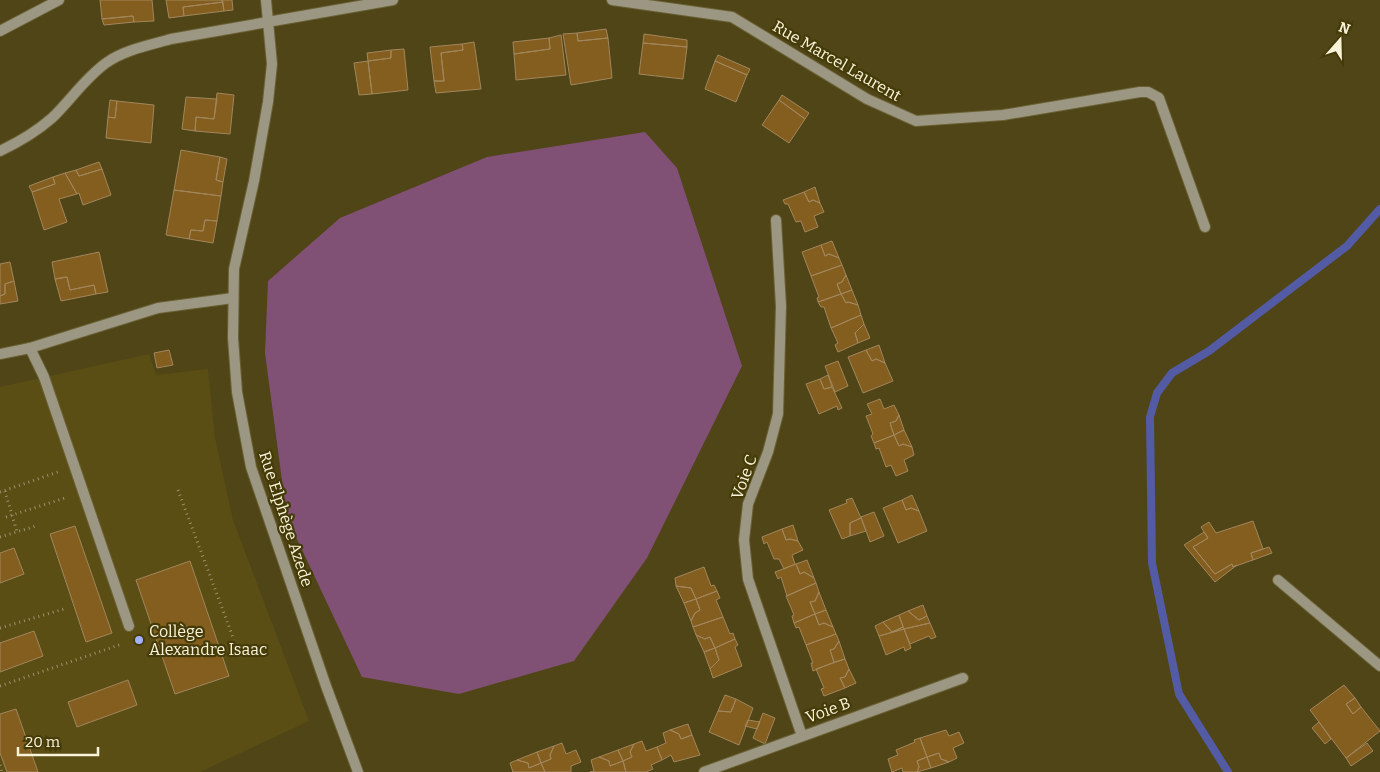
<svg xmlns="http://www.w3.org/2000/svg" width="1380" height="772" font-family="Bitter,serif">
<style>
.built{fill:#5a4e14}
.green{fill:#805174}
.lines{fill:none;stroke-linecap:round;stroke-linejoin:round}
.stream{stroke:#535ba4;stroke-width:8}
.building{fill:#835e1e;stroke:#a2865d}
.lane-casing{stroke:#6b6135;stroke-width:12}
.street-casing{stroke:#6b6135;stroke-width:12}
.path{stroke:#9a926c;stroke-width:3;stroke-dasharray:1 4;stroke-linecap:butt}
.lane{stroke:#9b9782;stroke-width:10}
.street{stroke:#9b9782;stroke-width:10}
.poi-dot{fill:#a5b1fc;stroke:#453b09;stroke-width:2}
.labels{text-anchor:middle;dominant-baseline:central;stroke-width:4.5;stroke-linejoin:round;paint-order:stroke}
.street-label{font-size:16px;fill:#f9f3da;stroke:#453b09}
.poi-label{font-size:16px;fill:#f9f3da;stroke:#453b09;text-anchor:start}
</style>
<rect width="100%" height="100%" fill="#504516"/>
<path class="built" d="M149,354L156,375L208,369L215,438L233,520L309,721L200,772H0V387Z"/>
<path class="green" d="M645,132L677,168L742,366L647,558L574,661L459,694L362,677L287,518L265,353L268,281L340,218L487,157Z"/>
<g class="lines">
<path class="stream" d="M1228,772L1179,694L1152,563L1150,417L1157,393L1172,373L1209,351L1347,246L1380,209"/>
</g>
<path class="building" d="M100,0H152L154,21L134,22L133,16L102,19Z
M166,0H222L223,2L183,7L184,16L169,18Z
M222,0H232L233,10L224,11Z
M223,2L224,11L184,16L183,7Z
M133,16L134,22L104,25L102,19Z
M606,29L608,38L578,41L577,33Z
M577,33L578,41L608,38L612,78L571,85L563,34Z
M644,34L687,40V47L643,43Z
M561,35L566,75L516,80L514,54L550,49L549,38Z
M549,38L550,49L514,54L513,42Z
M474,42L481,89L436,93L434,81H444L441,53L463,50L462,44Z
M643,43L687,47L683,79L639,74Z
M462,44L463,50L441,53L444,81H434L430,47Z
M404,49L408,90L372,94L368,61L391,58V50Z
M391,50V58L368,61L367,53Z
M718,55L750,69L747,75L715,61Z
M368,61L372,94L359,95L354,63Z
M715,61L747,75L736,102L705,89Z
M217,93L234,95L230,134L195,131L196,117L214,119Z
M782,95L809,113L805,119L779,100Z
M186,97L217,99L214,119L196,117L195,131L182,129Z
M110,100L117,101L115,118L108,117Z
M779,100L805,119L789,143L762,125Z
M117,101L154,105L151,143L106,138L108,117L115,118Z
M181,150L220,157L216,180L223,182L221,196L174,190Z
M220,157L227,159L223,182L216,180Z
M99,162L102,169L79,176L76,170Z
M102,169L111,195L83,205L79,193L77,194L65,173L76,170L79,176Z
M65,173L77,194L59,199L67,222L44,230L32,192L55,184L53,177Z
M53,177L55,184L32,192L29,186Z
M815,187L820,203L813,200L809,202L804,192Z
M174,190L221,196L217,221L205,220L203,231L191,230L189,239L166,235Z
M804,192L809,202L813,200L820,203L824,212L814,216L818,227L805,232L801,221L796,222L788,204H785L783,200Z
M205,220L217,221L213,243L189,239L191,230L203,231Z
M832,241L839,258L829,254L825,256L821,245Z
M821,245L825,256L829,254L839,258L842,265L811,276L802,252Z
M99,252L108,292L96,294L94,285L70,290L67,277L55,279L52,262Z
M10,262L14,281L5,284V294L0,296V264Z
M842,265L846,275L842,282L837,284L841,294L818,302L817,298L819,297L811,276Z
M846,275L852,290L841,294L837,284L842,282Z
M67,277L70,290L94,285L96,294L61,301L55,279Z
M14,281L18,301L0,304V296L5,294V284Z
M852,290L858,305L848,302L846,303L841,294Z
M841,294L846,303L848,302L858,305L861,315L831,328L824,307H821L818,302Z
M861,315L864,324L855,333L858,343L838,352L835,345L838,343L831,328Z
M864,324L870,338L858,343L855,333Z
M879,345L885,363L876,359L872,361L866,350Z
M169,350L173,365L157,368L154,353Z
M866,350L872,361L876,359L885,363L893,381L863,393L848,357Z
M838,361L848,386L835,392L825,366Z
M828,375L832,387L824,389L820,379Z
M820,379L824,389L832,387L842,408L838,410L837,406L819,414L806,384Z
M880,399L884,409L894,405L899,415L896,421L890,423L894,435L874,443L871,436L873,434L866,416L872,414L867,404Z
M899,415L904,430L894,435L890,423L896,421Z
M904,430L912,447L903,444L899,446L894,435Z
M894,435L899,446L903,444L912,447L914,455L904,460L908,471L896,476L891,465L886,467L879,448L876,449L874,443Z
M912,495L919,511L911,508L906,510L902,500Z
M852,498L861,518L850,523V536L842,539L829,510L847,503L846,500Z
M902,500L906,510L911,508L919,511L927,531L898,543L883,508Z
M874,512L884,536L870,542L861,517Z
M861,518L866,531L850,536V523Z
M1253,521L1263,549L1251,553L1253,560L1233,567L1232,564L1215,574L1193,547L1208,538L1201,527L1209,522L1216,533Z
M793,525L798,541L790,539L786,540L782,529Z
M75,526L112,633L86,642L50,534Z
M782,529L786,540L790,539L798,541L803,550L792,555L795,564L784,569L779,559H774L767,542L764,544L762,537Z
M1204,532L1208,538L1193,547L1215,574L1232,564L1233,567L1237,565L1215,582L1184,545Z
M1269,547L1272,553L1253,560L1251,553Z
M14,548L24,574L0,583V553Z
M807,560L814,578L804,572L800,574L796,564Z
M190,561L229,676L175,694L136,580Z
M796,564L800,574L804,572L814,578L816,583L787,596L781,577L778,579L775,572Z
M704,567L711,586L714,585L717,591L696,599L691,588L676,586L675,578Z
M816,583L819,592L815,601L810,602L815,614L794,623L792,616L794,615L786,596Z
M676,586L691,588L696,599L684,603Z
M717,591L720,598L716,600L723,617L693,627L691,621L695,613L700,610L696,599Z
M819,592L826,610L815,614L810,602L815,601Z
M696,599L700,610L695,613L691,621L684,603Z
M923,605L927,616L919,620L908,611Z
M826,610L833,627L824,623L819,625L815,614Z
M908,611L919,620L927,616L930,623L904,629L899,615Z
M815,614L819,625L824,623L833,627L836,634L806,645L799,627L796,628L794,623Z
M899,615L903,627L892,632L883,622Z
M723,617L730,634L733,633L735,639L715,648L710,637L705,639L696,635L693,627Z
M883,622L892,632L903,627L904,629L879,636L875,626Z
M930,623L936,637L931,639L929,636L910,644L904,629Z
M904,629L911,648L905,651L904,647L886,655L879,636Z
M34,631L43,656L0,672V643Z
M836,634L839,641L834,649L830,650L834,662L813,671L811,663H813L806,645Z
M696,635L705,639L710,637L715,648L704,652Z
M735,639L738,645L735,647L742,666L713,678L710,669L719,660L715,648Z
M839,641L845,659L834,662L830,650L834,649Z
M715,648L719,660L710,669L704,652Z
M845,659L849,669L845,677L840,678L845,688L824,696L821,689L824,688L816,669Z
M849,669L856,683L845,688L840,678L845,677Z
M128,680L137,705L77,727L68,702Z
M1344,685L1355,698L1346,704L1353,714L1361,707L1380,731L1346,758L1310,710Z
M725,695L736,699L731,712L718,711Z
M1355,698L1361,707L1353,714L1346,704Z
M736,699L753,708L739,745L709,732L718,711L731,712Z
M16,709L38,772H7L0,753V714Z
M763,713L775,718L765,744L753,738Z
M748,720L760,722L757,729L745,726Z
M1319,722L1331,739L1325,744L1312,728Z
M688,724L692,735L681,739L679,734L670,730Z
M670,730L679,734L681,739L692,735L700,755L674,762L671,755L662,760L657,747L666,743L663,733Z
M946,730L949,736L959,732L964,743L953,748L957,758L949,762L941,759L939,753L927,757L920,738Z
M920,738L927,757L917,761L919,767L917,772H903L902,768L892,772L888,759L898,755L896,750L915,742L914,740Z
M642,741L646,751L657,747L662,760L651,765L653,769L646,772H626L623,761L632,757L630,752L634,744Z
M562,743L566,754L576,750L581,762L571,766V772H545L541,763L551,759L550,755L554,746Z
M1367,743L1373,751L1351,766L1346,758Z
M634,744L630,752L632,757L623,761L618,750Z
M554,746L550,755L551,759L541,763L537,752Z
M618,750L623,761L610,766L609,761L599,757Z
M537,752L541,763L529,768L528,763L517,760Z
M939,753L941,759L949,762L931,768L927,757Z
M599,757L609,761L610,766L623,761L626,772H590L594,771L591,760Z
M927,757L931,768L917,772L919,767L917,761Z
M517,760L528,763L529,768L541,763L545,772H513L510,763Z"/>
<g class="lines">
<g class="lane-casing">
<path id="lane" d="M30,348L44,377L129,626"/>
</g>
<g class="street-casing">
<path id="street" d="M266,0L272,64L268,102L254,181L234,269L233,338L237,392L251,467L326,686L358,772
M612,0L732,17L867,99L916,121L1003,115L1140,92H1148L1159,98L1205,227
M0,31L59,0
M0,151C19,142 36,132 52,118C71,100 84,79 106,63C124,50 150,45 171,39L393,0
M776,220L781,306L778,414L768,452L748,504L744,540L748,579L802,736
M0,354L30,348L158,308L233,298
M1278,580L1380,666
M704,772L963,678"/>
</g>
<path class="path" d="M178,490L234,640
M5,491L17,532
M0,492L58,472
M6,517L65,498
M0,537L36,526
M0,628L64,609
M0,686L122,644
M0,765L2,772"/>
<use href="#lane" class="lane"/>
<use href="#street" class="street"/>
</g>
<circle class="poi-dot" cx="139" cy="640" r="5"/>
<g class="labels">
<g class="street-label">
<text transform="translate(837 61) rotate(30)">Rue Marcel Laurent</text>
<text transform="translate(744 477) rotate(-70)">Voie C</text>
<text transform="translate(286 519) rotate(72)">Rue Elphège Azede</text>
<text transform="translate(828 710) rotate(-20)">Voie B</text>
</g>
<g class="poi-label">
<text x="149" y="631">Collège<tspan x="149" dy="18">Alexandre Isaac</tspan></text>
</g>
</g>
<g transform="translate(1340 40) rotate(20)" stroke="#453b09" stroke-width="4" paint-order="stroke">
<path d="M0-4L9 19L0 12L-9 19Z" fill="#f9f3da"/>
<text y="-8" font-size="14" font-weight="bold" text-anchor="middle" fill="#f9f3da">N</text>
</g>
<path d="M18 747v8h80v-8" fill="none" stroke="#f9f3da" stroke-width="2.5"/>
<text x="25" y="747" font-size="15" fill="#f9f3da" stroke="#453b09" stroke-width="4" paint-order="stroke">20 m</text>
</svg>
